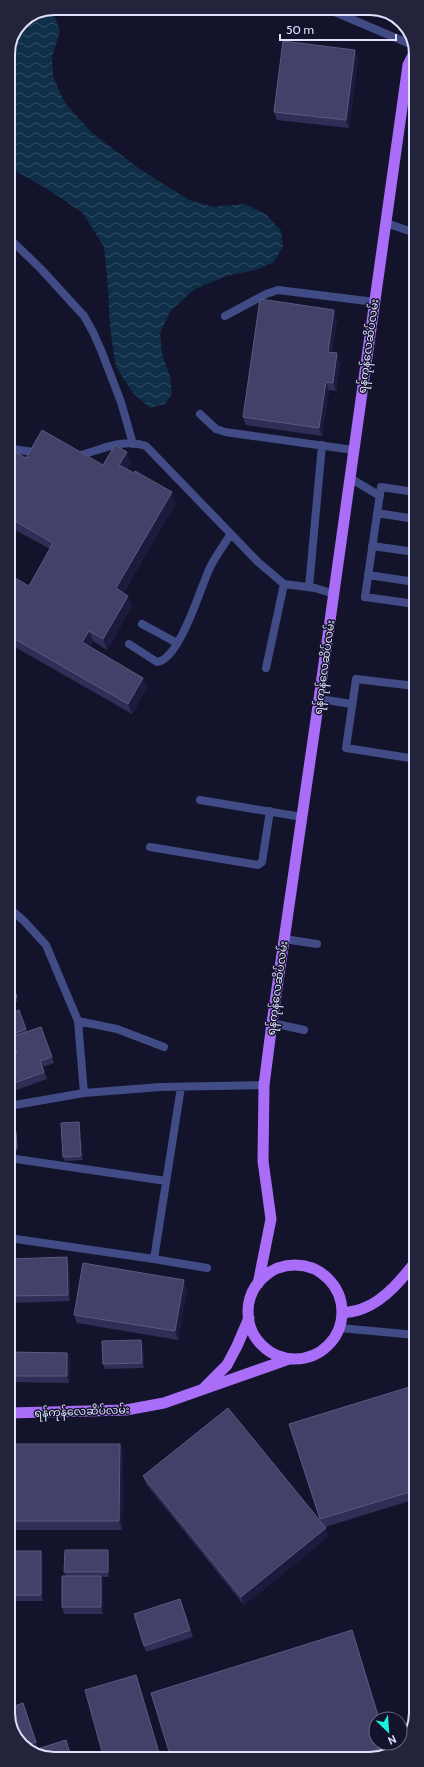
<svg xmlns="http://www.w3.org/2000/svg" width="424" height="1767" font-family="Cabin,'Noto Sans Myanmar',sans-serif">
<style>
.water{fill:url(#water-waves)}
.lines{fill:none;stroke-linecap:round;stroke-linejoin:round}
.service{stroke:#414c87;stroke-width:8}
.primary{stroke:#aa6df7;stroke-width:11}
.wall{fill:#2e2e57}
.shaded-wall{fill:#1b1b3e}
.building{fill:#414169;stroke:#5a5a80}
.labels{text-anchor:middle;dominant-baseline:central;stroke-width:3;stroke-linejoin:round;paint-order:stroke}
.street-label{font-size:11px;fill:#e0e2fd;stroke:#13142b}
.rim{fill:none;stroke:#e0e2fd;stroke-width:2}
</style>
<defs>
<pattern id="water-waves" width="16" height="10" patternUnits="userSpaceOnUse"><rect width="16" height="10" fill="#0f2f49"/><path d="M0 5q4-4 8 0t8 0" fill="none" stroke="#324d64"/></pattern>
</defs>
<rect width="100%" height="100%" fill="#13142b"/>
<path class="water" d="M45,12L54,15L60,31L52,57L53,77L65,103L92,133L141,170L189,200L214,207L244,204L266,214L281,231L283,246L274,262L256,270L226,276L195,289L171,310L160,333L162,353L170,377L172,394L165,404L150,408L133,393L116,367L110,328L108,286L104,247L83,213L49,190L16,171L8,163V54L22,21Z"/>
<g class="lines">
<path class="service" d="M325,8L415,46
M386,223L415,233
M8,237L41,269L84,316L93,332L101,350L121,402L133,444
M225,316L266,294L278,290L375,302
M200,414L216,429L225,432L353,450
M13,449L40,453
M75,456C98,452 122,437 146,446L258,562L284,584L315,588L334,594
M350,478L380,496
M415,492L381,487L365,597L415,604
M377,513L415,519
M372,546L415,552
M368,575L415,582
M309,587L322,445
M142,624L177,643
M129,644L157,662C179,660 200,590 208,572C213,559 223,547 230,535
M266,668L284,584
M415,686L356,679L346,748L416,759
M319,699L352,704
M200,800L302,817
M150,847L258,865L262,862L270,811
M8,907L24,921L46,945L78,1021L84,1093L160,1087L264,1085
M284,939L317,944
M78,1021L117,1029L164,1047
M272,1023L304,1030
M9,1106L84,1093
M9,1158L166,1181
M9,1238L154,1259L181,1087
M154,1259L207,1268
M340,1328L416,1335"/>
<path class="primary" d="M248 1312a47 47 0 1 1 94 0a47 47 0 1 1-94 0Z
M258,1284L271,1219L263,1161L264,1085L272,1023L319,699L408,65L415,51
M343,1313C350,1312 358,1311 364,1308C385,1300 403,1278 416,1261
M205,1387L227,1365L237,1346L249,1318
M9,1413L126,1410L164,1403L289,1359"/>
</g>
<path class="wall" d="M358,58L349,128L277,120L274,112Z
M337,318L332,353L340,362L336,391L329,390L322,436L246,425L243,417Z
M8,448L26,458L103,465L127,452L131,463L127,469L176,503L123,593L132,606L107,650L93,641L89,647L143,678L147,688L132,714L8,643V574L29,586L50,549L8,526Z
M8,974L18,1001L8,1005Z
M19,1010L27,1032L41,1027L54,1063L43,1067L47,1079L11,1092L9,1085L17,1053L12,1039L8,1041V1014Z
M79,1122L80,1127L83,1160L65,1161L63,1157Z
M9,1132H16L17,1134V1151H9Z
M9,1192L12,1223H9Z
M69,1264L70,1301L13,1303L10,1296Z
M187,1289L178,1340L77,1323L74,1315Z
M141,1340L143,1345L144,1368L105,1369L103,1364Z
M9,1352L67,1353L70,1359L69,1383L9,1382Z
M416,1385V1499L325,1527L329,1536L244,1605L146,1484L143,1476L321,1522L289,1424Z
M9,1444H120L123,1452L122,1530H9Z
M9,1551L43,1558V1601H9Z
M109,1555V1577H101L103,1582V1614H64L62,1607L66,1576L64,1572Z
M180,1599L193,1637L146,1652L134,1614Z
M352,1630L380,1719H376V1743H387L390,1752L378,1758H171Z
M136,1675L139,1684L161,1758L104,1759Z
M25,1710L38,1748L31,1751L24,1747L9,1721Z"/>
<path class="shaded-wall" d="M355,50L358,58L349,128L346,120Z
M334,310L337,318L331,360L328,352Z
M337,353L340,362L336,391L333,383Z
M326,382L329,390L322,436L319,428Z
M127,452L131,463L123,475L119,465Z
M172,492L176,503L119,599L116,588Z
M128,596L132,606L107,650L103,639Z
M89,631L93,641L86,653L82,642Z
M143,678L147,688L132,714L128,704Z
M79,1122L80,1127L83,1160L81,1156Z
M16,1132L17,1134V1151V1148Z
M9,1192L12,1223L10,1216L9,1207Z
M67,1257L69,1264L70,1301L68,1295Z
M184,1280L187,1289L178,1340L175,1331Z
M141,1340L143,1345L144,1368L142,1363Z
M67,1353L70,1359L69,1383L67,1376Z
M120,1444L123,1452L122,1530L119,1521Z
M326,1528L329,1536L244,1605L241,1597Z
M108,1550L109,1555V1577L108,1572Z
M41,1551L43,1558V1601L41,1595Z
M101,1576L103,1582V1614L101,1607Z
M352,1630L355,1638L380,1719H379Z
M136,1675L139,1684L161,1758L159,1753Z"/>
<path class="building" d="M283,41L355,50L346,120L274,112Z
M260,299L334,310L328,352L337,353L333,383L326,382L319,428L243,417Z
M42,430L103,465L115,445L127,452L119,465L134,473L135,471L172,492L116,588L128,596L103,639L89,631L82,642L143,678L128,704L8,635V574L29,586L53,543L8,517V448L26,458Z
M8,974H9L17,997L8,999Z
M19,1010L26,1029L8,1036V1014Z
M41,1027L52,1057L40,1061L44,1072L9,1085V1052L17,1053L11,1037Z
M79,1122L81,1156L63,1157L61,1123Z
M9,1132H16L17,1148L9,1149Z
M67,1257L68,1295L10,1296V1259Z
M83,1263L184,1280L175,1331L74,1315Z
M141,1340L142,1363L103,1364L102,1341Z
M9,1352L67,1353V1376H9Z
M416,1385V1490L320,1519L289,1424Z
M228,1408L326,1528L241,1597L143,1476Z
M9,1444H120L119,1521H9Z
M65,1550H108V1572H64Z
M9,1551H41V1595H9Z
M62,1576H101V1607H62Z
M180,1599L190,1630L144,1646L134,1614Z
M352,1630L379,1719H376V1743H387L388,1746L349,1758H171L151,1693Z
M136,1675L159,1753L140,1758L104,1759L85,1690Z
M23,1703L36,1742L23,1746L9,1721V1708Z
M66,1740L72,1759H49L31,1751Z"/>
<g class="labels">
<g class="street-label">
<text transform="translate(368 346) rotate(-82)">ရန်ကုန်လေဆိပ်လမ်း</text>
<text transform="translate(324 667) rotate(-82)">ရန်ကုန်လေဆိပ်လမ်း</text>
<text transform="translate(277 988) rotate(-82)">ရန်ကုန်လေဆိပ်လမ်း</text>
<text transform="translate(82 1411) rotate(-2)">ရန်ကုန်လေဆိပ်လမ်း</text>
</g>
</g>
<path d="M0 0H424V1767H0ZM54 15H370A39 39 0 0 1 409 54V1713A39 39 0 0 1 370 1752H54A39 39 0 0 1 15 1713V54A39 39 0 0 1 54 15Z" fill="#23243c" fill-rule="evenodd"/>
<path class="rim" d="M54 15H370A39 39 0 0 1 409 54V1713A39 39 0 0 1 370 1752H54A39 39 0 0 1 15 1713V54A39 39 0 0 1 54 15Z"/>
<g transform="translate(388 1731) rotate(155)"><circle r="19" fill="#13142b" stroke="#65667f"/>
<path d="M0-3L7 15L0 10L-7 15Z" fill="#17f2df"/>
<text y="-6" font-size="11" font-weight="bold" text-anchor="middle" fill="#e0e2fd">N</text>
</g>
<path d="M280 34v6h116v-6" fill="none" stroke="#e0e2fd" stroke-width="2"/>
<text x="286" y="34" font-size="12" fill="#e0e2fd" stroke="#13142b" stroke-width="3" paint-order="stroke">50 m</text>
</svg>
